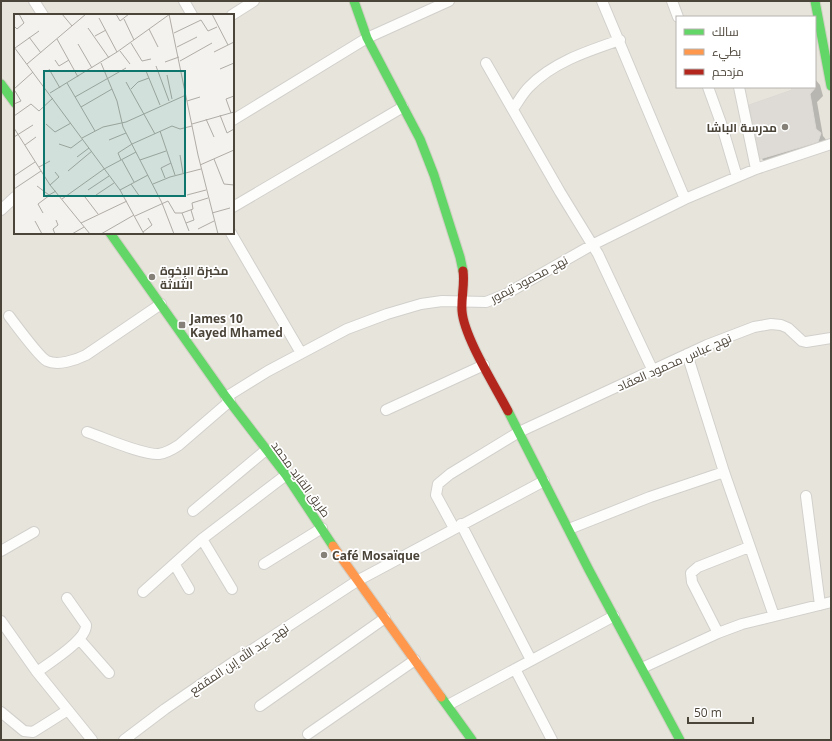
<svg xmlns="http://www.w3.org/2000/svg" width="832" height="741" font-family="'Open Sans',Cairo,sans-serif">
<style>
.residential{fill:#e7e4dc;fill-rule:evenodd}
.shadow{fill:#0003}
.building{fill:#dedbd6;stroke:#dcd9d4}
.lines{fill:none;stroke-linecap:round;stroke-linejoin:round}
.street-casing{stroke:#d2d0cb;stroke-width:12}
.fast-casing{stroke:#d3cfc5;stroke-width:11}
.slow-casing{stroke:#d3cfc5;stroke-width:11}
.jam-casing{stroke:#d3cfc5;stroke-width:11}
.street{stroke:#fdfdfc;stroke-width:10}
.fast{stroke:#63d668;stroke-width:9}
.slow{stroke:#ff974d;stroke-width:9}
.jam{stroke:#b3261e;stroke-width:9}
.poi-dot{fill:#868178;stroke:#fff;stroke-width:1.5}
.labels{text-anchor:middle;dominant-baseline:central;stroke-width:3.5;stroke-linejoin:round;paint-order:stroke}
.poi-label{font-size:12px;font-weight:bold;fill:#4b4439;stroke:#fff;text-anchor:start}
.street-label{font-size:12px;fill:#4b4439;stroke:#fff}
.inset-road{fill:none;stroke:#b0aca6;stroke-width:1}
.view{fill:#0f766e;fill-opacity:0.15;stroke:#0f766e;stroke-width:2}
.inset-edge{fill:none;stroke:#4b4439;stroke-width:2}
</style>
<rect width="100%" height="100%" fill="#f4f2ee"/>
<path class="residential" d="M1,1H831V740H1ZM15,15H233V233H15ZM677,17H815V87H677Z"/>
<path class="shadow" d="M815,79L820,85L823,96L817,102L823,136L828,142L769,166L761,158L794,91L792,87H815Z"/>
<path class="building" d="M791,87H816L810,94L816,129L821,133L818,142L760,159L749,105L792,90Z"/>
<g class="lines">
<g class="street-casing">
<path id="street" d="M34,1L43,15
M184,1L192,15
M602,1L685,199
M672,1L678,17
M232,15L254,1
M486,63L560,192L598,254L653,371
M708,87L721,123L737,177
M739,87L756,169
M513,109C518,102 523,93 529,87C553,62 588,51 620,40
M233,120L367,38L449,1
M233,207L403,107
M1,210L15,197
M231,233L301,353
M9,316C16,325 39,357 47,361C58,366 76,360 86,355L161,304
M687,354L724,472L774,616
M226,397L268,371L347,329L387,314L421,304L442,301L486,302L506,294L592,245L685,199L756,169L831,144
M386,410L484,365
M87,432C105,438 142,455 159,454C166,453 173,449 179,445L230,401
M806,496L820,605
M193,511L266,450
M461,524L531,660
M454,528L436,495L438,484L450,474L519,432L707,345L754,327L771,324L781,325L788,328L802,341L806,342L831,338
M569,529L650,497L724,472
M202,539L232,589
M1,551L34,532
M264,564L322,528
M175,565L189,589
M143,592L202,539L286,475
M1,621L37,672L92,740
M718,633L692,582L691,573L698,567L749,547
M80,640L109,673
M642,668L718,633L742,624L831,602
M515,669L552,740
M37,672C49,663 87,640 86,625L67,598
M448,705L614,616
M260,706L385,618
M1,712L24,731L33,732L68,710
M308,734L415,660
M124,740L165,709L229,665L357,581L544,481"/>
</g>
<g class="fast-casing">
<path id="fast" d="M354,1L367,38L420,139L434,175L460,257L463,271
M815,1L831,86
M1,84L15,103
M110,233L226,397L286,475L333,546
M508,411L589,570L680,740
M441,697L472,740"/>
</g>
<g class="slow-casing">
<path id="slow" d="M333,546L441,697"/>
</g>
<g class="jam-casing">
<path id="jam" d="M463,271C465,284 461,297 462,311C464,337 495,386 508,411"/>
</g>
<use href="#street" class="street"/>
<use href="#fast" class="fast"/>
<use href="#slow" class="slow"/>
<use href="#jam" class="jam"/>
</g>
<g class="poi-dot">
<circle cx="785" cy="127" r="4"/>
<circle cx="152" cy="277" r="4"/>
<rect x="178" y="321" width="8" height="8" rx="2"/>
<circle cx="324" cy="555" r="4"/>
</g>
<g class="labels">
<g class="poi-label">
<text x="777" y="127" text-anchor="end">مدرسة الباشا</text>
<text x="160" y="270">مخبزة الإخوة<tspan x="160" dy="14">الثلاثة</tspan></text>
<text x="190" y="318">James 10<tspan x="190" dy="14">Kayed Mhamed</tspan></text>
<text x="332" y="555">Café Mosaïque</text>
</g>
<g class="street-label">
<text transform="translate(529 279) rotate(-28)">نهج محمود تيمور</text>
<text transform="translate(674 362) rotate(-24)">نهج عباس محمود العقاد</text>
<text transform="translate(301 479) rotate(54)">طريق القايد محمد</text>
<text transform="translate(239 659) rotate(-34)">نهج عبد الله إبن المقفع</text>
</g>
</g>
<g transform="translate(14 14)">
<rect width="220" height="220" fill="#f4f2ee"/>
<path class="inset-road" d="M48,0L58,12M102,0L106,7L115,0M155,0L184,141L204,220M198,0L214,31M85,4L103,38M110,5L120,26M0,12L3,15L10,9L5,0M74,14L95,44M135,15L144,33M160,19L187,6L194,17L203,13M81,22L92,16M15,23L27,39M43,25L64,63M117,29L128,47L137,45M64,30L78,54M0,33L106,176L130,220M163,33L183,23M1,34L25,17M106,37L116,50M200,38L220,28M41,46L45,52L55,46M166,47L198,29M151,48L165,43M87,49L103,87L109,113L148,189L160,220M13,50L72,0M142,52L155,87M35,55L46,74M206,55L220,49M132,57L146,91M153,61L158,85M112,68L141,120M53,69L81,117M0,75L19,58M117,75L124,68L135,64M36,79L103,38L156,0M61,83L112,54M173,87L186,83M0,90L7,87L1,77M67,93L98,75M217,99L212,85L220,82M206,101L213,119L220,115M0,102L17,90L25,97L39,84M192,105L200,123M32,110L41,118L57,109M178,110L220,98M0,114L36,171L76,220M146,117L161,161M0,123L19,111M68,124L89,113L112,108L172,81M95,126L112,119M45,130L57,134L69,125M11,131L22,123M166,141L169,159M63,143L75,134M200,145L210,170L220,171M107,146L104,139L118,130L158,112L166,115L178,112M108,146L120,168M126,146L152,137M186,151L220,136M25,153L36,147M54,157L78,137M0,162L21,148M151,164L147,154L157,149M117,170L126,183M139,170L156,163L187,155M36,171L45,163L41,158M23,172L35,181L42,177M0,175L27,157M74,176L95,162M106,176L134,161M82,181L100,169M173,181L192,176M71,183L84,200M48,185L90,155L122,138M29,199L24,190L36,181M168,199L175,217M198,199L216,194M121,202L154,187L161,199H168L179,195L178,189L194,184M21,207L28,220M67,209L113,187M172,209L180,206L177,196M184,215L200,207M129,218L138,211L134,204M41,220L39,215L44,211L42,206M58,220L70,213M87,220L120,201"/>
<path class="view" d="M30,57H171V182H30Z"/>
<rect width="220" height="220" class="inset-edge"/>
</g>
<rect width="832" height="741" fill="none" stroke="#4b4439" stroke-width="4"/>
<rect x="676" y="16" width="140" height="72" fill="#ffffff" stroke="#b7b4b0"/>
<rect x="684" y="29" width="20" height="6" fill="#63d668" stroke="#b7b4b0"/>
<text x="712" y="36" font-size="12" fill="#4b4439">سالك</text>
<rect x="684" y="49" width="20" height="6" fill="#ff974d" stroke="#b7b4b0"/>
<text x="712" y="56" font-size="12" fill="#4b4439">بطيء</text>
<rect x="684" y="69" width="20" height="6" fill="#b3261e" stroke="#b7b4b0"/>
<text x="712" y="76" font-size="12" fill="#4b4439">مزدحم</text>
<path d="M688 717v6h65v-6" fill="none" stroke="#4b4439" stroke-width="2"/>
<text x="694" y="717" font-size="12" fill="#4b4439" stroke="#ffffff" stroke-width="3" paint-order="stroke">50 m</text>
</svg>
